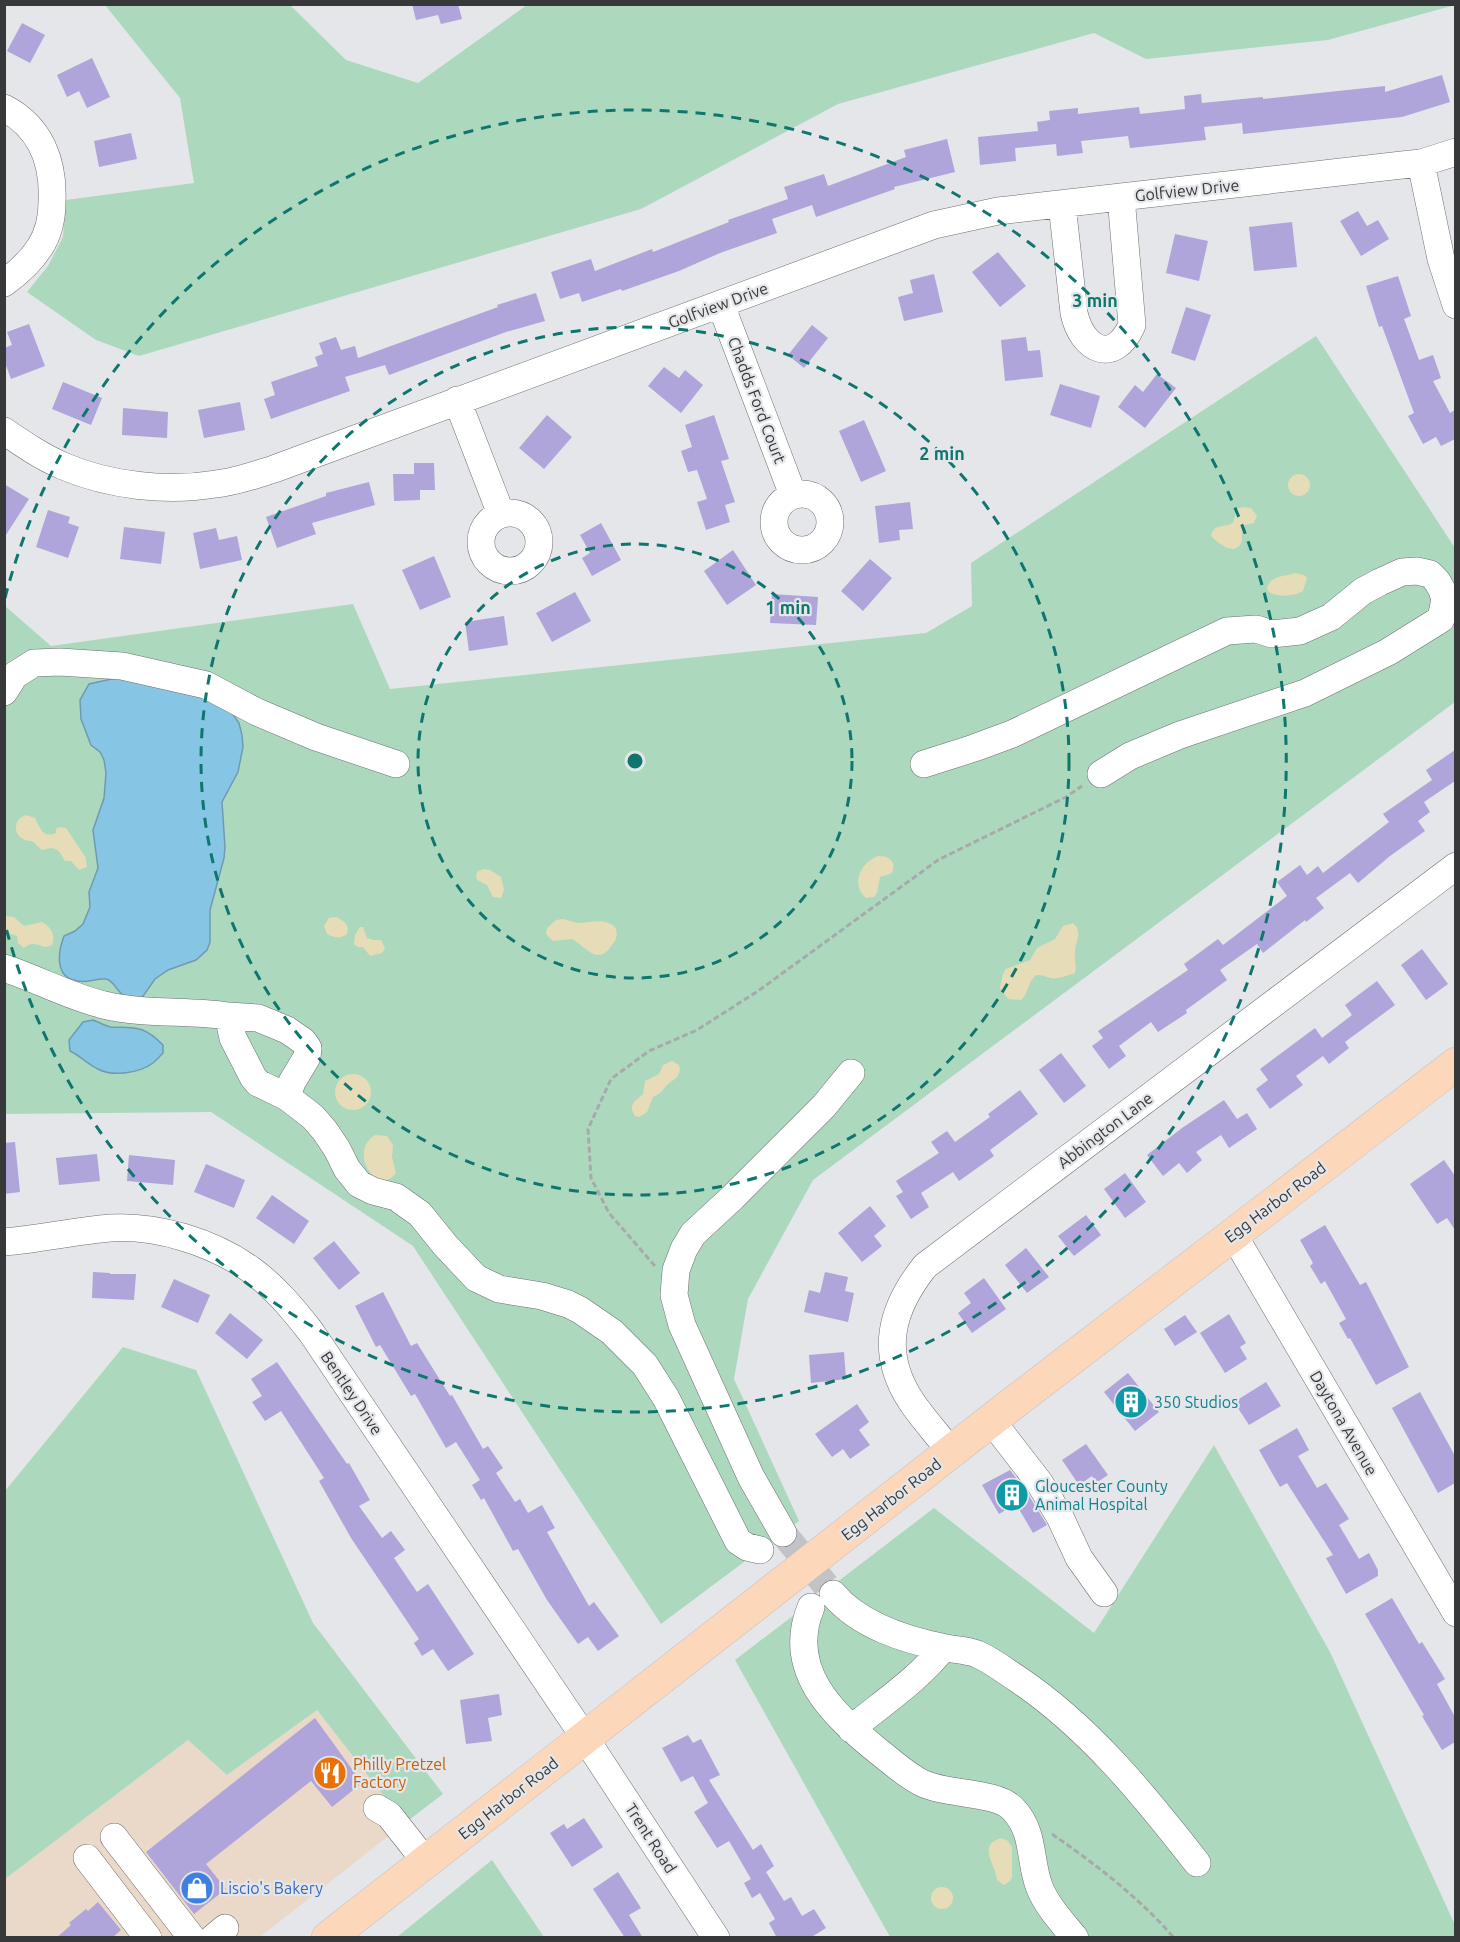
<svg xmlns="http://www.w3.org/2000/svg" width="1460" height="1942" font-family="Ubuntu,sans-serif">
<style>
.commercial{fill:#ead9c8}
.green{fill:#acd9be}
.sand{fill:#e6dcb7}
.water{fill:#87c5e4;stroke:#6f9bb1;stroke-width:1.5}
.building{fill:#afa5da}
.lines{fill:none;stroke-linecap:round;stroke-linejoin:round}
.minor-tunnel{stroke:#c1c3c6;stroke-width:27;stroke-dasharray:27 14;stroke-linecap:butt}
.minor-casing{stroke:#6e6f72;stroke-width:28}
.major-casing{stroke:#c3c3c4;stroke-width:34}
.path{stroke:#a7a9ab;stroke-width:3;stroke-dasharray:6 3;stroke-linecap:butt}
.minor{stroke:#fff;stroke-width:27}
.major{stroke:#fdd7ba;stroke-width:33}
.ring{fill:none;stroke:#0f766e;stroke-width:3;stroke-dasharray:10 8}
.labels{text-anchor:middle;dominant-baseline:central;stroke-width:4.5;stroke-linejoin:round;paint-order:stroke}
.street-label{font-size:16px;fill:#373839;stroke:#e4e6e9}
.culture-label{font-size:16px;fill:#0d838f;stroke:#e4e6e9;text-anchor:start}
.food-label{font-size:16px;fill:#c56008;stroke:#e4e6e9;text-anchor:start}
.shop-label{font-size:16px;fill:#366cbe;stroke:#e4e6e9;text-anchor:start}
.centre{fill:#0f766e;stroke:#e4e6e9;stroke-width:3}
.ring-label{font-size:18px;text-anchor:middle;font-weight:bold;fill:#0f766e;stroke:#e4e6e9;stroke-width:4.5;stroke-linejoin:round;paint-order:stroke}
</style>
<rect width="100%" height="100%" fill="#e4e6e9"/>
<path class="commercial" d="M317,1710L405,1823L260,1937L5,1938V1879L188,1740L227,1775Z"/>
<path class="green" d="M105,5H290L346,60L418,83L527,5H1455L1328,40L1146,59L1094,33L838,104L641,209L139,356L96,340L27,292L48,266L63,237L66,200L194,183L180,98Z
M1316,336L1455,548V702L813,1180L748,1299L734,1379L799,1521L661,1624L413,1246L211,1112L5,1114V606L51,646L353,604L390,689L926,633L972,606L971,563Z
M123,1347L196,1370L313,1623L443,1794L405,1823L317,1710L227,1775L188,1740L5,1879V1491Z
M1214,1445L1330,1652L1455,1925V1937H890L735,1660L934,1508L1094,1633Z
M492,1860L544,1937H397Z"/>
<path class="sand" d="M1288 485a11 11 0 1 1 22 0a11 11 0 1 1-22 0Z
M1242,507L1251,508L1257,516L1254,523L1245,525L1242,528C1241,533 1243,540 1241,543C1234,557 1217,542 1211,536C1214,523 1224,528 1233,523L1237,509Z
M1295,573L1304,575L1307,578L1303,591C1294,596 1278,598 1269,592L1267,588C1271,575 1284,577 1295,573Z
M26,815L35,818C40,827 42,839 56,833V829L59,827L66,828L86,858L87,867L79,870L71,861H65C58,848 56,846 42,850L32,841C15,842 9,821 26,815Z
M878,856C889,856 897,861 892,873L880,877L877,893L874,897L866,898C850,884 861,862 878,856Z
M484,869L490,870L501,877L504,890L501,898L493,897L487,885L477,880L476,875L478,871Z
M7,916L14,917L24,926L42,922C51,927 56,935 52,945L46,947C36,945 32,941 24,948L18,943L17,936L5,932V917Z
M336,917C344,921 350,924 347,934C340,939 335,938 327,934L324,926L329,918Z
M563,919C567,920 573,922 577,923C590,923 604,917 615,927C618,934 617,939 612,945C597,967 587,947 572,939L553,941L546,934L547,928L556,920Z
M1073,923C1084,933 1075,941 1075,952C1074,960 1077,965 1075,973C1069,975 1057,980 1050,978C1044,976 1043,975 1036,975C1027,983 1029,993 1021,1000L1008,999L1000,988L1003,974L1006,969L1030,960L1037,948L1055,939L1063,926Z
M360,927H363L367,938L373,940H381L385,948L382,953L370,956L363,947H358L354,944L355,935Z
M672,1061L679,1065L680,1070C678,1079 674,1079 668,1084C662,1090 661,1094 653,1097L647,1112L639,1117L635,1116C627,1104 636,1101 643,1094L645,1081L659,1074L663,1065Z
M335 1092a18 18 0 1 1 36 0a18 18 0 1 1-36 0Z
M375,1135L387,1136L393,1145L392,1157L396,1173C378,1198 347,1152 375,1135Z
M1001,1838L1008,1841L1012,1847V1877L1010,1881L1004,1885L997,1880C995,1862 977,1846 1001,1838Z
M931 1898a11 11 0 1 1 22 0a11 11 0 1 1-22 0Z"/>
<path class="water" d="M116,678L190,691L232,713L239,723L242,735L243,747L238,772L222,802L225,847L224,858L210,910V942L207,950L196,960L168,970L155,979L141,999C135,998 128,998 123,995C117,991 113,980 106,979C97,978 87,983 78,981C54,978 58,952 64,936L75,931L83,924L90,907L89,892L98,868L93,830L104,798L106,773L104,760L100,752L91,745L81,719L80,700L89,684Z
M93,1020C99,1022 105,1026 111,1027C136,1028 143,1025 163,1045V1053C160,1056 156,1061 153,1063C140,1073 112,1077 98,1069C88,1065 81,1056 70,1051L69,1040L83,1022Z"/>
<path class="building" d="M412,4H458L462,19L441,24L438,15L416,20Z
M22,23L45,35L30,63L7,51Z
M92,58L110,97L87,108L79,91L67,97L57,75Z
M1442,75L1450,102L1402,117L1243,134L1242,123L1204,127L1206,140L1130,148L1128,136L1081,141L1083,153L1057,156L1056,144L1015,148L1016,161L980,165L978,137L1038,131L1037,122L1050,120L1049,111L1078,108V114L1139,107L1140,114L1185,109L1184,96L1201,94L1202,103L1263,97V99L1385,86V92Z
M131,133L137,159L99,167L94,141Z
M947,139L955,172L894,187L895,189L816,217L812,205L772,219L777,233L720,253L679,271L622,291L621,289L582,302L579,293L560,299L551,272L591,259L595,271L652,249L653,252L729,222L728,220L788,199L784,187L824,174L828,186L906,157L904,150Z
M1358,211L1367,226L1378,220L1389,239L1361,256L1340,221Z
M1292,222L1297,267L1254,271L1249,227Z
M1175,234L1208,241L1199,281L1166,273Z
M998,252L1026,286L1000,307L972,272Z
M934,274L943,312L904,321L898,297L913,293L910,280Z
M1398,276L1411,316L1404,319L1419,360L1433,355L1441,378L1433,381L1450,413L1455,410V439L1441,446L1436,437L1423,444L1408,416L1414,413L1382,326L1379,327L1366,286Z
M536,293L545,321L506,332L389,375L385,365L345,377L350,391L271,419L264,399L275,395L271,382L318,366L315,357L323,354L319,343L336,337L341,350L355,346L358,358L498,307L497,305Z
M1186,307L1211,315L1195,361L1171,353Z
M29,324L45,366L11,379L4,360V348L12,345L7,332Z
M812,325L828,338L804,368L788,355Z
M1026,337L1028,351L1040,350L1043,377L1005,381L1001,340Z
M664,367L679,378L685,370L703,385L681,413L648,386Z
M1157,374L1176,388L1145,428L1118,407L1135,385L1143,392Z
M63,382L102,398L91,425L52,409Z
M1060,384L1100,396L1091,428L1050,415Z
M240,402L245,430L204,438L198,410Z
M123,408L168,412L167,438L122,435Z
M547,415L572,437L544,469L519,448Z
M714,415L729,459L721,461L735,502L725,505L730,522L706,530L697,502L707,499L697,470L688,472L681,451L692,447L685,425Z
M864,420L886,471L861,482L839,431Z
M414,463H434L435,490H420V500L394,501L393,474H414Z
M369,482L375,505L312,523L316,534L277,548L266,517L326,496V493Z
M4,484L29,499L4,538Z
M910,502L913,529L899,530L900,540L879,543L875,506Z
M48,510L70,517L68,523L79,527L68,558L36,547Z
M601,523L621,560L592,576L582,558L590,553L580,535Z
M124,527L165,532L161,564L120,559Z
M216,528L219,540L237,536L242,560L200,569L193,533Z
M733,550L756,585L727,605L704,571Z
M434,556L451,597L420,610L402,570Z
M870,559L892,578L863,611L841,591Z
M575,592L591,621L552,642L536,613Z
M772,594L818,597L816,625L770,623Z
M504,616L508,645L469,651L465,622Z
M1455,750V781L1424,802L1430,812L1418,821L1425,831L1390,856L1358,883L1350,873L1316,898L1324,908L1306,922L1305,920L1263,953L1257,944L1220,970L1227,980L1186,1010L1187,1013L1158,1032L1151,1022L1119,1046L1126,1056L1109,1069L1092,1046L1103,1038L1098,1031L1188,970L1184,964L1218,939L1223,945L1287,896L1277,882L1300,865L1307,875L1318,866L1323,873L1389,822L1383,814L1432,780L1426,770Z
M1422,949L1448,984L1426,1000L1401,965Z
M1377,981L1395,1005L1345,1042L1349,1048L1329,1064L1323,1056L1296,1076L1303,1085L1270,1109L1256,1089L1268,1080L1260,1069L1315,1028L1322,1038L1352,1015L1345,1005Z
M1061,1053L1086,1086L1064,1103L1039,1070Z
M1020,1090L1038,1114L990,1150L994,1156L959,1181L953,1172L921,1193L929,1207L911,1219L896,1196L903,1192L896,1181L939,1153L931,1142L947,1131L955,1142L990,1117L988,1114Z
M1224,1100L1237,1119L1247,1113L1257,1129L1229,1148L1221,1135L1196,1152L1202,1160L1187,1173L1179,1163L1163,1176L1147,1155L1182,1128Z
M15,1142L20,1192L4,1194V1143Z
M97,1154L100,1181L59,1185L56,1158Z
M129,1155L175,1160L173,1185L127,1181Z
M1444,1160L1455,1176V1230L1447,1218L1437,1224L1410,1184Z
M206,1164L245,1180L234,1208L194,1192Z
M1125,1173L1146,1202L1125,1218L1104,1189Z
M272,1195L309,1221L294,1244L256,1218Z
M870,1206L886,1226L874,1236L882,1246L862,1262L838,1233Z
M1086,1215L1101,1235L1074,1256L1058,1236Z
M1325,1225L1360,1285L1366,1282L1409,1367L1376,1385L1350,1338L1348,1339L1339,1323L1346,1319L1325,1281L1321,1284L1310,1266L1313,1263L1300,1240Z
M334,1241L360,1273L339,1290L313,1258Z
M1026,1248L1049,1277L1027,1293L1005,1265Z
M93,1272L110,1273V1274H136L134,1300L92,1298Z
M825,1272L848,1277L845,1291L854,1293L848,1322L804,1312L809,1290L820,1293Z
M984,1278L1006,1309L972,1333L958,1313L971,1303L964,1293Z
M174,1279L210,1295L198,1323L161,1307Z
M383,1292L411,1346L417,1343L450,1396L452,1395L483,1449L488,1446L503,1468L496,1473L515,1502L520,1499L528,1513L542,1505L555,1528L547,1532L589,1606L594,1602L619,1636L598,1651L588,1637L578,1644L547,1600L518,1549L513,1551L484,1498L481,1500L472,1485L480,1480L456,1442L446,1448L415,1394L411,1396L380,1345L376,1347L355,1306Z
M230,1313L263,1340L247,1359L215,1333Z
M1229,1314L1246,1343L1240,1347L1247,1359L1225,1373L1200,1333Z
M1185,1315L1197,1332L1175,1346L1164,1329Z
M844,1352L846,1379L811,1383L809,1355Z
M277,1362L347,1464L349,1463L370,1500L359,1506L382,1538L391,1531L405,1550L394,1558L417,1592L428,1584L474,1654L448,1671L433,1649L422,1656L414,1643L419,1639L351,1538L319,1481L324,1478L281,1411L265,1421L252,1402L262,1396L251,1379Z
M1128,1373L1159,1412L1135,1431L1104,1392Z
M1266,1382L1281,1406L1249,1425L1234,1402Z
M1420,1392L1455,1456V1483L1438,1493L1392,1408Z
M857,1404L869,1422L859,1430L870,1445L850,1459L843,1449L832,1457L815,1434Z
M1297,1428L1309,1450L1298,1456L1317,1488L1326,1483L1349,1519L1339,1525L1359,1559L1369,1553L1378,1570V1576L1346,1594L1326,1558L1333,1555L1287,1483L1280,1487L1259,1450Z
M1086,1444L1108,1475L1096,1483L1092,1476L1079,1485L1062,1460Z
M1010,1470L1026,1491L1047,1525L1033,1533L1016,1504L999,1514L982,1485Z
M1392,1598L1419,1644L1422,1642L1445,1679L1437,1684L1455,1717V1742L1442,1750L1422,1716L1424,1715L1365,1614Z
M499,1694L502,1715L488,1718L492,1741L466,1744L460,1700Z
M315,1718L362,1783L332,1807L311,1781L206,1864L226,1889L194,1914L146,1852Z
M688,1735L693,1743L701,1739L720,1775L709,1780L753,1850L761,1844L774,1866L766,1872L784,1901L791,1897L802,1916L814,1909L826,1928L810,1938H777L769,1923L775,1919L760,1893L752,1898L744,1883L751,1879L729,1841L717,1848L694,1812L708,1803L693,1776L681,1782L662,1748Z
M584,1818L603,1847L572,1867L550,1833L564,1824L567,1829Z
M618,1872L641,1908L629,1915L643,1938H625L593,1889Z
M98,1902L121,1930L112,1938H56L71,1925L69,1923L86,1909L88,1911Z"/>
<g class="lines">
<path class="minor-tunnel" d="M783,1533L833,1594"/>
<g class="minor-casing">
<path id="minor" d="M4,108C41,127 54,163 52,202C52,218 49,233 40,247C31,261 18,273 4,283
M1421,163L1441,259L1456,305
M1062,204L1074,313C1082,350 1114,366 1132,325L1121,197
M721,305L793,495
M457,400L501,514
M4,431C23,444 42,457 63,466C110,486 167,492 216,484C236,482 255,475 274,469L934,225L998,211L1402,165L1421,163L1456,152
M774 522a28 28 0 1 1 56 0a28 28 0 1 1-56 0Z
M481 542a29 29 0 1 1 58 0a29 29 0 1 1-58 0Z
M4,692L15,675L34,663L60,662L122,666L206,685L257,712L316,737L396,764
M924,764L974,748L1012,734L1227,631L1256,629L1272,634L1300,631L1331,617L1363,591L1380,582L1402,572L1417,571L1430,574L1437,581L1442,590L1445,599L1441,619L1388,652L1305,693L1180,735L1130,756L1101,774
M4,968C38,979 70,997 104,1005C145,1015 187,1010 228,1016L233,1038L253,1077L258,1083L287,1097L313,1117L325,1131L337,1149L347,1169L359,1184L373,1191L396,1197L420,1214L445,1245L476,1278L499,1289L542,1296L568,1304L580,1310L612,1332L645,1365L666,1398L738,1541L747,1547L760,1550
M228,1016L258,1018L287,1030L303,1041L308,1048L307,1057L292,1082L287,1097
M1233,1234L1456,1613
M4,1242C40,1239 75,1231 110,1228C157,1225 212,1242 250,1269C274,1286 293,1309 311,1332L585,1738L716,1938
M991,1420L1039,1482L1060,1517L1079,1558L1104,1593
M951,1452C938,1435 923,1419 911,1401C879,1352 891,1309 925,1266L1456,866
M783,1533L751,1477L682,1325L674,1295L676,1270L684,1249L693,1234L733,1197L824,1106L851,1073
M833,1594C860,1626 905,1640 946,1648C956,1650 967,1650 977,1654C991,1660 1004,1670 1016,1678C1088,1726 1144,1795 1197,1863
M811,1607C785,1670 833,1715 878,1751C892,1762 906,1775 922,1783C946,1795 996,1791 1013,1809C1035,1832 1029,1859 1039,1886C1046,1905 1062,1922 1075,1938
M851,1729C882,1703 918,1680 943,1648
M377,1808L389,1815L426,1862
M114,1837L192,1938
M87,1858L148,1938
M213,1938L225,1928"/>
</g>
<g class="major-casing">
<path id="major" d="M328,1938L1012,1404L1456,1064"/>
</g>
<path class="path" d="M655,1266L609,1213L591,1178L588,1129L611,1079L649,1051L697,1030L758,991L938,860L1066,797L1082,786
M1052,1834C1095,1864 1140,1898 1174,1938"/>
<use href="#minor" class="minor"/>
<use href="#major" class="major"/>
</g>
<g class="ring">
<circle cx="635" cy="761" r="217"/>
<circle cx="635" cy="761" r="434"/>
<path d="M5 598A651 651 0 1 1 5 924"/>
</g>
<defs>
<g id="building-disc" transform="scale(1.725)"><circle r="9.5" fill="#0f9aa8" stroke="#e4e6e9"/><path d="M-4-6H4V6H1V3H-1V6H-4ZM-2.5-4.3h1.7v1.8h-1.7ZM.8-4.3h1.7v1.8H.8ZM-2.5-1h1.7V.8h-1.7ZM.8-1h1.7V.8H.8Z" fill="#fff"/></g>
<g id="restaurant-disc" transform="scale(1.725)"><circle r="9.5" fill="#e8710a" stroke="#e4e6e9"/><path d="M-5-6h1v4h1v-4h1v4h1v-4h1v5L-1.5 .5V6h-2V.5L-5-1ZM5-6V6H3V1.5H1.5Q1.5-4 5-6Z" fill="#fff"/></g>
<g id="shop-disc" transform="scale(1.725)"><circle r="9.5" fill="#3f7fe0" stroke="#e4e6e9"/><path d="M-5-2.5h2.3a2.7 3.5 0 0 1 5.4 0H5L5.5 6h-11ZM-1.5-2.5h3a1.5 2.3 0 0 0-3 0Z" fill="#fff"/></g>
</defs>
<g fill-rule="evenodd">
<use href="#building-disc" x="1131" y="1402"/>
<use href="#building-disc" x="1012" y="1495"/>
<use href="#restaurant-disc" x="330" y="1773"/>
<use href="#shop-disc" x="197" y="1888"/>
</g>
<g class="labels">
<g class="street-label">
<text transform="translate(1187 190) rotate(-6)">Golfview Drive</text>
<text transform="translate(718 305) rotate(-20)">Golfview Drive</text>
<text transform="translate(757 400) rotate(69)">Chadds Ford Court</text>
<text transform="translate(1105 1130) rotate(-37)">Abbington Lane</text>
<text transform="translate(1275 1202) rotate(-37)">Egg Harbor Road</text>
<text transform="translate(352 1393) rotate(56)">Bentley Drive</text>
<text transform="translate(1344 1423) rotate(60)">Daytona Avenue</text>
<text transform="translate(891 1499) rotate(-38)">Egg Harbor Road</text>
<text transform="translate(508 1798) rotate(-38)">Egg Harbor Road</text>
<text transform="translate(651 1838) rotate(57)">Trent Road</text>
</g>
<g class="culture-label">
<text x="1154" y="1402">350 Studios</text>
<text x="1035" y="1486">Gloucester County<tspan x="1035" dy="18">Animal Hospital</tspan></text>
</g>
<g class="food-label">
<text x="353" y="1764">Philly Pretzel<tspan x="353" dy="18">Factory</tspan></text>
</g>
<g class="shop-label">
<text x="220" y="1888">Liscio's Bakery</text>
</g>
</g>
<circle cx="635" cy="761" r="9" class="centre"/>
<g class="ring-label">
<text x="1095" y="307">3 min</text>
<text x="942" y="460">2 min</text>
<text x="788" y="614">1 min</text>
</g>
<rect width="1460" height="1942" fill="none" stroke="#373839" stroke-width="12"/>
</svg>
